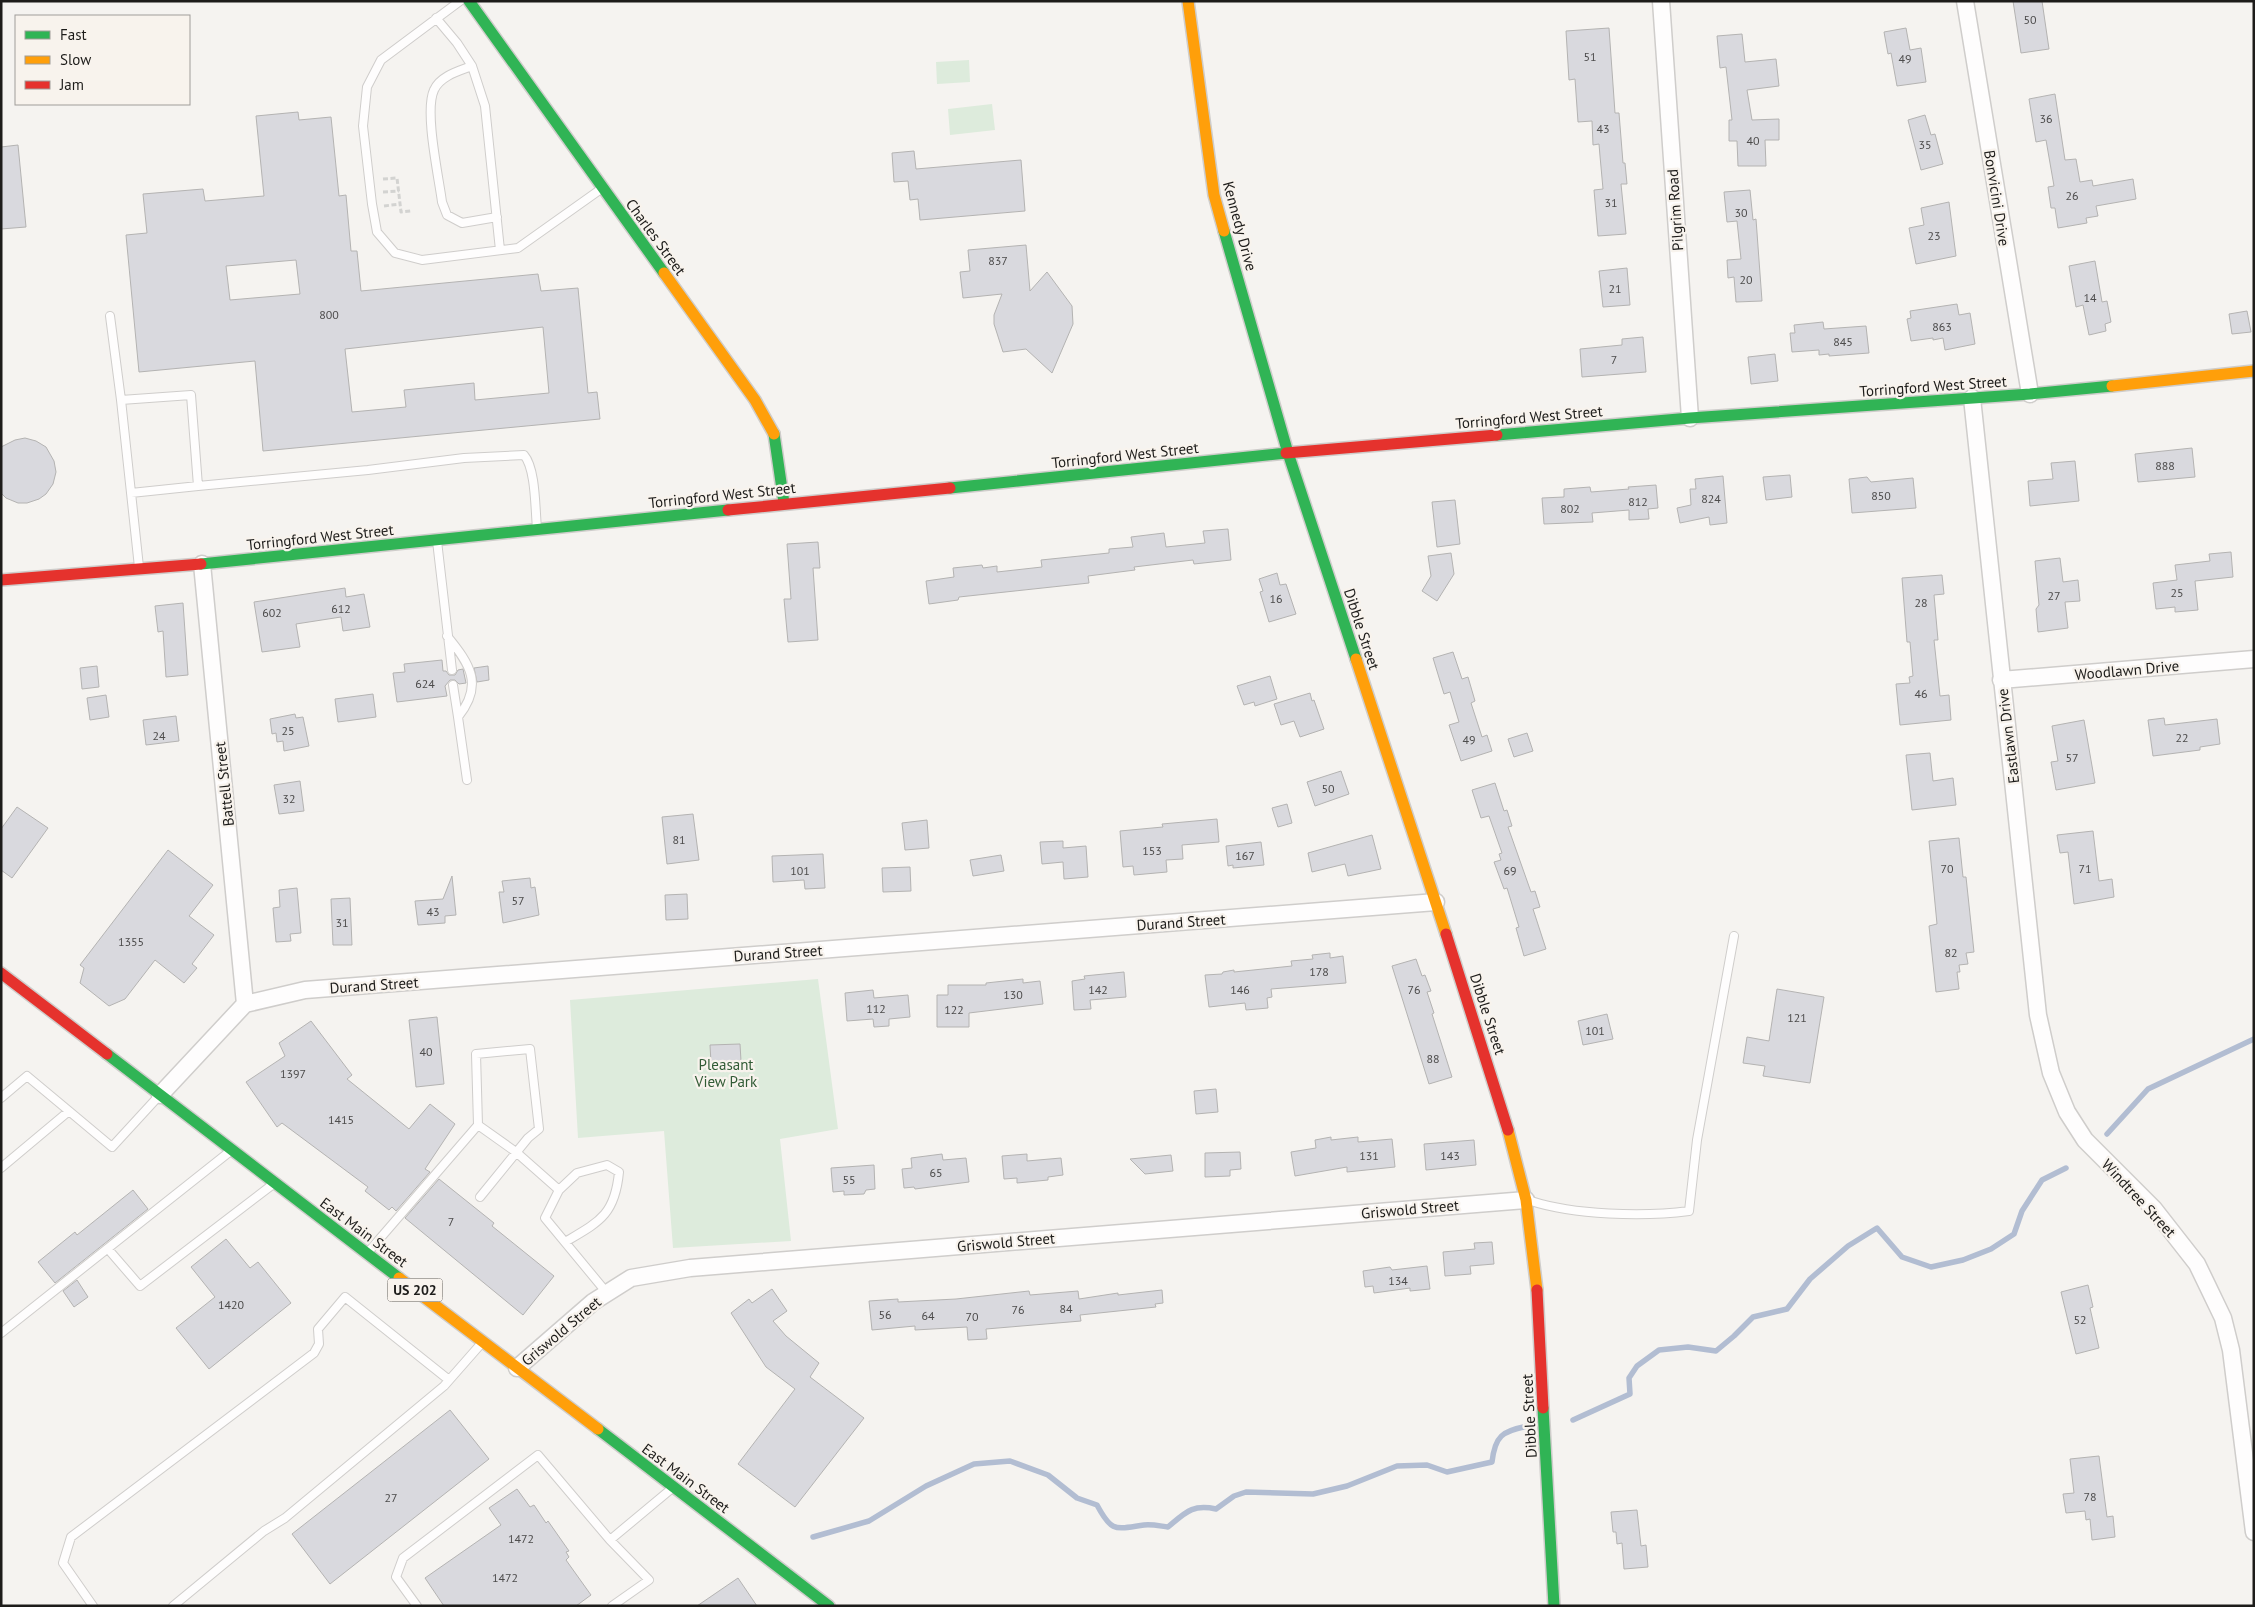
<svg xmlns="http://www.w3.org/2000/svg" width="2255" height="1607" font-family="'PT Sans',sans-serif">
<style>
.green{fill:#ddebdc}
.lines{fill:none;stroke-linecap:round;stroke-linejoin:round}
.stream{stroke:#b2bdd2;stroke-width:5.5}
.building{fill:#d9d9de;stroke:#b4b3b2;fill-rule:evenodd}
.lane-casing{stroke:#cfcdcb;stroke-width:10}
.street-casing{stroke:#cfcdcb;stroke-width:19}
.fast-casing{stroke:#cfcdcb;stroke-width:14}
.slow-casing{stroke:#cfcdcb;stroke-width:14}
.jam-casing{stroke:#cfcdcb;stroke-width:14}
.path{stroke:#d3d3d1;stroke-width:3;stroke-dasharray:5 2.5;stroke-linecap:butt}
.lane{stroke:#fefdfd;stroke-width:8}
.street{stroke:#fefdfd;stroke-width:16}
.fast{stroke:#30b455;stroke-width:11}
.slow{stroke:#ff9f0a;stroke-width:11}
.jam{stroke:#e5322d;stroke-width:11}
.labels{text-anchor:middle;dominant-baseline:central;stroke-width:4.5;stroke-linejoin:round;paint-order:stroke}
.number-label{font-size:12px;fill:#4c4b4b}
.shield{fill:#f8f3ed;stroke:#5f5c59;stroke-width:1}
.shield-label{font-size:14px;font-weight:bold;fill:#1d1c1a}
.street-label{font-size:15px;fill:#1d1c1a;stroke:#f8f3ed}
.park-label{font-size:15px;fill:#315b35;stroke:#f8f3ed}
</style>
<rect width="100%" height="100%" fill="#f5f3f0"/>
<path class="green" d="M969,60L970,82L937,84L936,62Z
M992,104L995,130L950,135L948,109Z
M818,979L838,1129L780,1139L791,1241L673,1248L664,1131L578,1138L570,1000Z"/>
<g class="lines">
<path class="stream" d="M2107,1134L2148,1089L2254,1039
M1573,1420L1630,1394L1629,1378L1637,1366L1659,1350L1688,1347L1716,1351L1734,1336L1753,1317L1787,1309L1810,1279L1848,1246L1877,1228L1902,1257L1931,1267L1963,1260L1991,1249L2014,1234L2022,1211L2042,1180L2066,1168
M813,1537L869,1521L926,1486L974,1464L1010,1461L1048,1475L1077,1498L1097,1505C1112,1533 1115,1529 1144,1525C1152,1524 1160,1526 1168,1527C1186,1512 1192,1504 1216,1509L1234,1496L1246,1492L1313,1494L1347,1486L1397,1466L1427,1465L1447,1472L1492,1462C1495,1436 1502,1431 1528,1426"/>
</g>
<path class="building" d="M2013,1H2042L2049,49L2021,53Z
M1609,28L1615,113H1619L1623,163H1625L1627,184H1621L1626,234L1598,236L1594,190L1603,189L1600,156L1599,144L1593,145L1592,121L1578,122L1575,79L1569,80L1566,31Z
M1906,28L1910,50L1921,48L1926,82L1897,86L1891,53L1888,54L1884,32Z
M1742,34L1745,62L1776,59L1779,86L1747,90L1752,120L1779,119V140H1765L1766,166H1738L1737,141H1729V120H1732L1726,67L1720,68L1717,36Z
M2055,94L2065,160L2076,159L2080,182L2092,180L2093,186L2133,179L2136,199L2096,206L2098,216L2086,218L2087,223L2058,228L2055,208H2051L2048,187L2054,186L2046,140L2036,142L2029,99Z
M298,112L299,120L331,117L339,196L346,195L351,251H357L361,291L538,274L541,291L578,288L588,393L597,392L600,419L263,451L255,361L139,372L126,235L147,233L143,194L203,189L205,201L264,196L256,116ZM296,260L300,294L230,300L226,266ZM543,327L549,393L475,400L474,383L404,390L406,407L352,412L345,349Z
M1925,115L1931,135L1935,134L1943,164L1921,170L1908,120Z
M18,145L26,227L1,229V147Z
M914,151L916,169L1021,160L1025,211L920,220L918,199L910,200L908,181L894,182L892,153Z
M1750,190L1753,220L1756,219L1762,301L1736,302L1734,277L1728,278L1727,260L1741,259L1737,221L1727,222L1724,192Z
M1949,202L1956,256L1916,264L1909,228L1924,225L1921,208Z
M1026,245L1030,291L1047,272L1072,306L1073,324L1052,373L1026,349L1003,352L994,324V315L1002,294L963,298L960,272L970,271L968,250Z
M2095,261L2102,302L2107,301L2111,322L2105,324L2106,331L2089,335L2083,305L2076,307L2069,266Z
M1627,268L1630,305L1603,307L1599,271Z
M1957,304L1959,315L1970,313L1975,344L1945,350L1943,338L1933,340V338L1911,341L1907,319L1911,318L1910,311Z
M2247,311L2251,332L2232,334L2229,314Z
M1823,322L1824,329L1866,326L1869,353L1829,356V354L1819,355V350L1792,352L1790,333H1795L1794,325Z
M1643,337L1646,372L1582,377L1580,349L1622,345V339Z
M1775,354L1778,381L1751,384L1748,357Z
M25,438L36,441L46,447L54,461L56,472L53,484L46,494L39,499L27,503H18L6,498L1,493V447L15,440Z
M2192,448L2195,477L2138,482L2135,454Z
M2075,461L2079,501L2030,506L2028,481L2053,479L2051,463Z
M1790,475L1792,497L1766,500L1763,477Z
M1723,476L1727,523L1710,525L1709,517L1680,523L1677,508L1691,505L1690,489H1696L1695,479Z
M1867,477L1871,482L1913,478L1916,508L1852,513L1849,479Z
M1656,485L1658,508L1648,509L1649,519L1629,520V510L1592,513L1593,522L1544,524L1542,498L1564,497V489L1590,487L1591,492L1629,489L1628,487Z
M1455,500L1460,544L1437,547L1432,502Z
M1228,529L1231,560L1194,564L1193,560L1134,567L1135,570L1088,576L1089,583L959,597L958,600L929,604L926,581L954,577L953,568L982,565L983,568L997,566V572L1042,567L1041,560L1109,553V549L1133,547L1131,537L1164,533L1166,547L1205,543L1203,531Z
M818,542L820,568H813L818,640L788,642L784,599H791L787,544Z
M2231,552L2233,577L2195,581L2198,610L2175,612V607L2156,609L2153,583L2177,580L2175,565L2210,561L2209,554Z
M1451,553L1454,574L1437,601L1422,591L1431,576L1428,556Z
M2060,558L2063,582L2078,580L2080,601L2065,602L2068,628L2038,632L2036,609L2039,605L2035,561Z
M1277,573L1280,585L1286,584L1296,614L1269,622L1260,592L1263,591L1259,579Z
M1942,575L1944,594L1934,595L1938,640H1934L1940,696L1949,695L1951,720L1900,725L1896,684L1910,683L1909,677L1913,676L1910,642H1907L1902,578Z
M345,588L346,597L364,594L370,627L343,631L341,617L296,624L300,647L262,652L254,602Z
M183,603L188,675L166,677L163,631L158,632L155,606Z
M1453,652L1462,679L1468,677L1475,701L1471,703L1482,737L1487,735L1492,751L1461,761L1449,725L1459,722L1450,692L1444,694L1433,658Z
M442,660L443,671H446L449,675H455L458,670L463,669L466,683L459,684L455,680H450L445,686L447,696L397,702L393,673L405,672L404,664Z
M97,666L99,687L82,689L80,668Z
M488,666L489,680L477,682L474,668Z
M1270,676L1277,699L1255,706L1254,702L1244,705L1237,686Z
M1310,693L1312,701L1314,700L1324,729L1300,737L1294,721L1281,725L1274,704Z
M373,694L376,717L338,722L335,699Z
M106,695L109,717L90,720L87,698Z
M295,714L296,718L303,717L309,746L284,751L283,741L277,742L276,733L272,734L270,719Z
M176,716L179,741L146,745L143,720Z
M2164,718L2165,725L2217,719L2220,744L2200,747V750L2153,756L2148,720Z
M2084,720L2095,783L2056,790L2051,762L2058,761L2052,726Z
M1527,733L1533,751L1514,757L1508,739Z
M1930,753L1933,781L1953,778L1956,805L1912,810L1906,755Z
M1341,771L1349,794L1315,806L1307,782Z
M300,781L304,811L279,814L274,785Z
M1495,783L1504,811L1507,810L1512,826L1508,827L1531,892L1535,891L1540,907L1533,909L1546,949L1524,956L1516,928L1519,927L1507,888L1504,889L1494,862L1501,860L1499,854L1502,853L1489,816L1481,818L1472,790Z
M1287,804L1292,823L1278,827L1272,808Z
M17,807L48,828L12,878L1,870V829Z
M693,814L699,860L667,864L662,817Z
M1217,819L1219,842L1182,845L1183,859L1166,860L1167,872L1134,875L1133,866L1123,867L1120,831L1163,827L1162,824Z
M927,820L929,848L905,850L902,823Z
M2093,831L2099,881L2112,879L2114,897L2074,904L2068,852L2060,853L2057,835Z
M1372,835L1381,869L1348,876L1345,864L1312,872L1308,853Z
M1959,838L1963,877H1966L1974,952L1966,953L1968,964L1959,965L1960,972H1957L1959,989L1936,992L1929,926L1937,924L1929,841Z
M1063,841V848L1086,846L1088,877L1064,879L1063,862L1042,864L1040,842Z
M1261,842L1264,865L1233,868V865L1228,866L1226,846Z
M168,850L213,885L189,916L214,935L192,964L197,968L184,983L155,960L125,999L109,1006L80,983L84,968L80,965Z
M823,854L825,888L805,889L804,880L773,882L772,856Z
M1001,855L1004,871L973,876L970,860Z
M910,867L911,891L883,892L882,868Z
M452,876L456,915L445,916V923L418,925L415,901L443,899Z
M530,878L531,888L535,887L539,915L503,923L499,892H504L502,881Z
M297,888L301,933L290,934L291,941L276,942L273,908L280,907L279,890Z
M687,894L688,919L666,920L665,895Z
M350,898L352,945H333L331,899Z
M1330,953V958L1343,956L1346,983L1271,989L1272,997L1267,998L1268,1008L1246,1010L1245,1003L1209,1007L1205,975L1222,974L1223,972L1234,970V972L1292,966L1291,961L1313,959L1312,955Z
M1416,959L1422,976L1425,975L1431,991L1427,992L1434,1013L1432,1014L1452,1077L1429,1084L1392,966Z
M1124,972L1126,997L1090,1000L1091,1009L1074,1010L1072,981L1085,979L1084,976Z
M1023,979V983L1040,981L1043,1004L969,1013V1027H937V995H948V985H986V983Z
M1777,989L1824,997L1810,1083L1763,1076L1765,1066L1743,1063L1747,1037L1769,1041Z
M873,990L874,998L908,995L910,1017L889,1019V1026L874,1027L873,1019L847,1021L845,993Z
M1607,1014L1613,1039L1583,1045L1578,1021Z
M437,1017L444,1084L416,1087L409,1020Z
M311,1021L352,1075L347,1079L409,1129L430,1104L455,1124L425,1169L430,1172L396,1211L392,1207L389,1210L365,1191L368,1187L282,1123L277,1127L246,1082L285,1056L279,1043Z
M740,1044L741,1061L711,1063L710,1045Z
M1216,1089L1218,1112L1196,1114L1194,1091Z
M1331,1137V1140L1358,1137V1142L1392,1139L1395,1167L1347,1172V1167L1295,1176L1291,1152L1316,1148L1315,1140Z
M1474,1140L1476,1165L1426,1170L1424,1144Z
M1240,1152L1241,1169L1230,1170V1176L1205,1177V1153Z
M942,1154L943,1160L966,1158L969,1182L915,1189L914,1187L904,1188L902,1169L912,1168L911,1158Z
M1027,1154V1161L1061,1158L1063,1175L1048,1177V1180L1017,1183V1178L1004,1179L1002,1156Z
M1171,1155L1173,1171L1145,1174L1130,1159Z
M874,1165L875,1189L866,1190L864,1194L844,1195V1191L833,1192L831,1168Z
M439,1179L494,1223L492,1226L554,1276L523,1315L405,1218Z
M133,1190L148,1209L55,1283L38,1262L75,1232L77,1235Z
M226,1239L250,1268L258,1262L291,1303L209,1369L176,1328L215,1297L191,1267Z
M1492,1242L1494,1264L1470,1266L1471,1274L1445,1276L1443,1252L1475,1249L1474,1243Z
M1427,1266L1430,1289L1410,1291V1288L1374,1293L1373,1286L1365,1287L1363,1271L1390,1267L1392,1270Z
M77,1280L88,1297L74,1307L63,1291Z
M2088,1285L2093,1307L2090,1308L2099,1348L2076,1354L2061,1292Z
M772,1289L787,1311L773,1321L786,1336L819,1363L810,1377L864,1418L795,1507L738,1464L795,1389L766,1367L731,1313L749,1299L752,1303Z
M1162,1290L1163,1303L1155,1304L1156,1307L1080,1315L1081,1321L986,1329L987,1339L968,1340L967,1327L915,1330V1326L872,1330L869,1301L898,1299V1302L956,1299L1029,1291L1030,1295L1078,1291L1079,1299L1118,1293V1295Z
M450,1410L489,1459L330,1584L292,1534Z
M2099,1456L2107,1517L2113,1516L2115,1537L2092,1540L2090,1519L2086,1520L2085,1511L2066,1513L2063,1494L2074,1493L2070,1459Z
M517,1489L530,1507L534,1505L546,1523L548,1521L569,1551L566,1552L569,1557L566,1560L591,1595L576,1606H444L425,1578L501,1525L489,1508Z
M1637,1510L1641,1546L1646,1545L1648,1567L1624,1569L1622,1543L1617,1544L1616,1532H1613L1611,1512Z
M738,1578L757,1606H697Z"/>
<g class="lines">
<g class="lane-casing">
<path id="lane" d="M460,1L381,60L367,87L363,126L372,204L377,232L395,253L422,260L518,248L601,189
M436,18L457,43L472,66C459,71 440,76 434,90C424,111 439,178 442,202L447,215L462,223L497,217
M472,66L485,106L500,250
M110,316L121,400
M131,493L198,486
M437,541L452,670
M139,567L121,400L191,395L198,486L368,470L464,458L524,455C536,469 535,509 537,528
M447,636C470,664 484,685 458,717L453,685
M458,717L467,780
M1,1098L27,1076L69,1111L1,1168
M69,1111L112,1147L157,1098
M478,1125L516,1152L559,1190
M1531,1201C1574,1215 1643,1217 1689,1211L1697,1140L1734,936
M565,1242C599,1222 615,1215 619,1172L607,1165L577,1173L559,1190L545,1218L607,1293
M108,1249L140,1286L272,1185
M370,1250L478,1125L476,1054L530,1049L539,1129L528,1138L480,1197
M1,1333L228,1153
M610,1540L670,1490
M93,1606L63,1563L71,1537L314,1353L319,1344L318,1329L345,1297L449,1380
M173,1606L264,1531L285,1518L444,1386L480,1345
M417,1606L396,1577L403,1558L538,1455L610,1540L649,1580L612,1606"/>
</g>
<g class="street-casing">
<path id="street" d="M1661,1L1690,418
M1965,1L2030,394
M1972,398L2038,1015L2051,1073L2067,1112L2085,1140L2154,1209L2197,1264L2223,1318L2231,1350L2254,1532
M202,564L245,1004
M2001,680L2254,659
M160,1095L245,1004L305,990L1436,902
M517,1368L593,1302L631,1278L690,1268L1526,1200"/>
</g>
<g class="fast-casing">
<path id="fast" d="M469,1L664,273
M1224,231L1288,453L1356,659
M774,434L784,503
M1497,435L1690,418L2030,394L2112,386
M950,488L1286,453
M201,564L728,510
M107,1054L399,1278
M1543,1408L1554,1606
M598,1429L829,1606"/>
</g>
<g class="slow-casing">
<path id="slow" d="M1188,1L1214,195L1224,231
M664,273L755,400L774,434
M2112,386L2254,371
M1356,659L1446,934
M1508,1130L1526,1200L1537,1290
M399,1278L598,1429"/>
</g>
<g class="jam-casing">
<path id="jam" d="M1286,453L1497,435
M728,510L950,488
M1,580L201,564
M1446,934L1508,1130
M1,973L107,1054
M1537,1290L1543,1408"/>
</g>
<path class="path" d="M383,179L397,178L401,212L411,211
M383,192L399,191
M384,206L400,204"/>
<use href="#lane" class="lane"/>
<use href="#street" class="street"/>
<use href="#fast" class="fast"/>
<use href="#slow" class="slow"/>
<use href="#jam" class="jam"/>
</g>
<g class="labels">
<g class="number-label">
<text x="2030" y="19">50</text>
<text x="1590" y="56">51</text>
<text x="1905" y="58">49</text>
<text x="2046" y="118">36</text>
<text x="1603" y="128">43</text>
<text x="1753" y="140">40</text>
<text x="1925" y="144">35</text>
<text x="2072" y="195">26</text>
<text x="1611" y="202">31</text>
<text x="1741" y="212">30</text>
<text x="1934" y="235">23</text>
<text x="998" y="260">837</text>
<text x="1746" y="279">20</text>
<text x="1615" y="288">21</text>
<text x="2090" y="297">14</text>
<text x="329" y="314">800</text>
<text x="1942" y="326">863</text>
<text x="1843" y="341">845</text>
<text x="1614" y="359">7</text>
<text x="2165" y="465">888</text>
<text x="1881" y="495">850</text>
<text x="1711" y="498">824</text>
<text x="1638" y="501">812</text>
<text x="1570" y="508">802</text>
<text x="2177" y="592">25</text>
<text x="2054" y="595">27</text>
<text x="1276" y="598">16</text>
<text x="1921" y="602">28</text>
<text x="341" y="608">612</text>
<text x="272" y="612">602</text>
<text x="425" y="683">624</text>
<text x="1921" y="693">46</text>
<text x="288" y="730">25</text>
<text x="159" y="735">24</text>
<text x="2182" y="737">22</text>
<text x="1469" y="739">49</text>
<text x="2072" y="757">57</text>
<text x="1328" y="788">50</text>
<text x="289" y="798">32</text>
<text x="679" y="839">81</text>
<text x="1152" y="850">153</text>
<text x="1245" y="855">167</text>
<text x="1947" y="868">70</text>
<text x="2085" y="868">71</text>
<text x="800" y="870">101</text>
<text x="1510" y="870">69</text>
<text x="518" y="900">57</text>
<text x="433" y="911">43</text>
<text x="342" y="922">31</text>
<text x="131" y="941">1355</text>
<text x="1951" y="952">82</text>
<text x="1319" y="971">178</text>
<text x="1098" y="989">142</text>
<text x="1240" y="989">146</text>
<text x="1414" y="989">76</text>
<text x="1013" y="994">130</text>
<text x="876" y="1008">112</text>
<text x="954" y="1009">122</text>
<text x="1797" y="1017">121</text>
<text x="1595" y="1030">101</text>
<text x="426" y="1051">40</text>
<text x="1433" y="1058">88</text>
<text x="293" y="1073">1397</text>
<text x="341" y="1119">1415</text>
<text x="1369" y="1155">131</text>
<text x="1450" y="1155">143</text>
<text x="936" y="1172">65</text>
<text x="849" y="1179">55</text>
<text x="451" y="1221">7</text>
<text x="1398" y="1280">134</text>
<text x="231" y="1304">1420</text>
<text x="1066" y="1308">84</text>
<text x="1018" y="1309">76</text>
<text x="885" y="1314">56</text>
<text x="928" y="1315">64</text>
<text x="972" y="1316">70</text>
<text x="2080" y="1319">52</text>
<text x="2090" y="1496">78</text>
<text x="391" y="1497">27</text>
<text x="521" y="1538">1472</text>
<text x="505" y="1577">1472</text>
</g>
<rect class="shield" x="387.5" y="1278.5" width="55" height="23" rx="4"/>
<g class="shield-label">
<text x="415" y="1290">US 202</text>
</g>
<g class="street-label">
<text transform="translate(1997 198) rotate(81)">Bonvicini Drive</text>
<text transform="translate(1675 210) rotate(-94)">Pilgrim Road</text>
<text transform="translate(1240 226) rotate(75)">Kennedy Drive</text>
<text transform="translate(656 237) rotate(54)">Charles Street</text>
<text transform="translate(1933 386) rotate(-4)">Torringford West Street</text>
<text transform="translate(1529 417) rotate(-5)">Torringford West Street</text>
<text transform="translate(1125 455) rotate(-6)">Torringford West Street</text>
<text transform="translate(722 495) rotate(-6)">Torringford West Street</text>
<text transform="translate(320 537) rotate(-6)">Torringford West Street</text>
<text transform="translate(1362 629) rotate(72)">Dibble Street</text>
<text transform="translate(2127 670) rotate(-5)">Woodlawn Drive</text>
<text transform="translate(2008 736) rotate(-97)">Eastlawn Drive</text>
<text transform="translate(224 784) rotate(-96)">Battell Street</text>
<text transform="translate(1181 922) rotate(-4)">Durand Street</text>
<text transform="translate(778 953) rotate(-4)">Durand Street</text>
<text transform="translate(374 985) rotate(-4)">Durand Street</text>
<text transform="translate(1488 1014) rotate(72)">Dibble Street</text>
<text transform="translate(2139 1198) rotate(47)">Windtree Street</text>
<text transform="translate(1410 1209) rotate(-5)">Griswold Street</text>
<text transform="translate(364 1232) rotate(37)">East Main Street</text>
<text transform="translate(1006 1242) rotate(-5)">Griswold Street</text>
<text transform="translate(561 1331) rotate(-40)">Griswold Street</text>
<text transform="translate(1529 1416) rotate(-93)">Dibble Street</text>
<text transform="translate(686 1478) rotate(37)">East Main Street</text>
</g>
<g class="park-label">
<text x="726" y="1064">Pleasant<tspan x="726" dy="17">View Park</tspan></text>
</g>
</g>
<rect width="2255" height="1607" fill="none" stroke="#1d1c1a" stroke-width="5"/>
<rect x="15" y="15" width="175" height="90" fill="#f8f3ed" stroke="#a09d99"/>
<rect x="25" y="31" width="25" height="8" fill="#30b455" stroke="#a09d99"/>
<text x="60" y="40" font-size="15" fill="#1d1c1a">Fast</text>
<rect x="25" y="56" width="25" height="8" fill="#ff9f0a" stroke="#a09d99"/>
<text x="60" y="65" font-size="15" fill="#1d1c1a">Slow</text>
<rect x="25" y="81" width="25" height="8" fill="#e5322d" stroke="#a09d99"/>
<text x="60" y="90" font-size="15" fill="#1d1c1a">Jam</text>
</svg>
